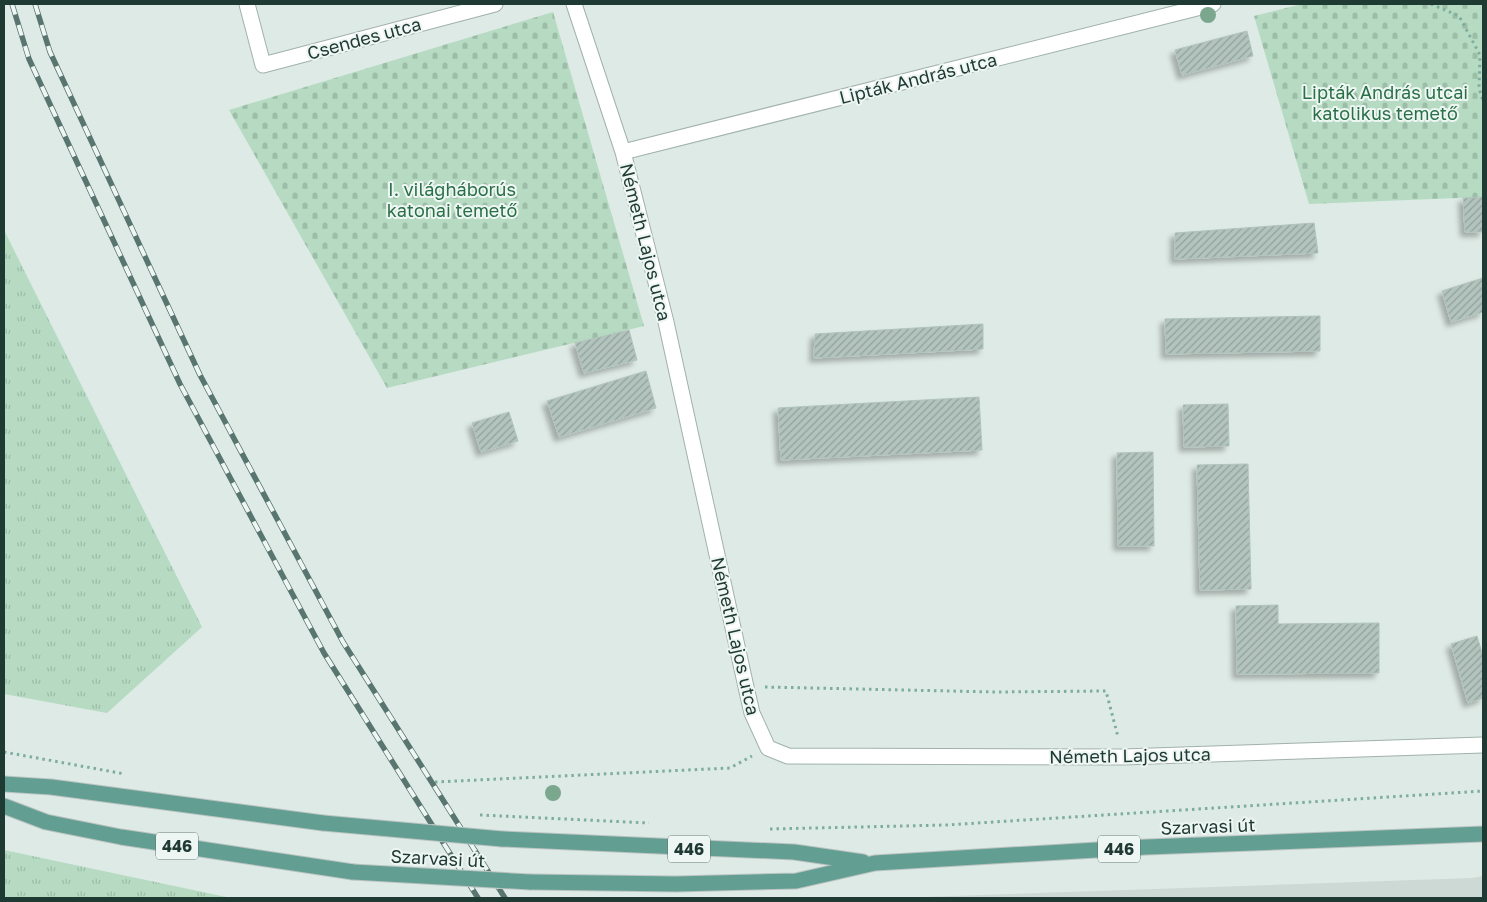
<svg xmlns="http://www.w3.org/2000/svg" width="1487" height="902" font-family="'Golos Text',sans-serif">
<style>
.built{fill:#ccd9d4}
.grass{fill:url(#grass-tufts)}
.cemetery{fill:url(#cemetery-stones)}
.building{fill:url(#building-hatch);stroke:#b0c3bc;filter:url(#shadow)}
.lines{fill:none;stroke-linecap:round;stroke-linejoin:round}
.street-casing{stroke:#a1b1ac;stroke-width:17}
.primary-casing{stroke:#bcc4c2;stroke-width:17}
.path{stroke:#7eada0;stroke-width:3;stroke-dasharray:2.5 4;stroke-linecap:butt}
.street{stroke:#fff;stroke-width:15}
.primary{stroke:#629f92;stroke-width:15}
.rail-casing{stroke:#59756f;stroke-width:5.5}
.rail{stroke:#eef6f3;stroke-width:4;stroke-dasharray:11;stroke-linecap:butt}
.primary-bridge-casing{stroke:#bcc4c2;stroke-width:17;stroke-linecap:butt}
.primary-bridge{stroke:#629f92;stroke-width:15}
.tree{fill:#7ba78e}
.labels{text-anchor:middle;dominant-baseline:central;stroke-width:4;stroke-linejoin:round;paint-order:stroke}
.shield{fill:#eef6f3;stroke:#5d726d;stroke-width:1}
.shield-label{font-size:16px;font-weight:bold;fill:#1f3933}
.street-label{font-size:18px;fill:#1f3933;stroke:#eef6f3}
.park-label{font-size:18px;fill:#2a7047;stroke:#eef6f3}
</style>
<defs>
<pattern id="grass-tufts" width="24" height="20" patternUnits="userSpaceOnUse" patternTransform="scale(1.25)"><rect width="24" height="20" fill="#b6dbc2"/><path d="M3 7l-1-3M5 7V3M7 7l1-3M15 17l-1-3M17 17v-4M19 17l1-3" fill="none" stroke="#9cbda7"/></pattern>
<pattern id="cemetery-stones" width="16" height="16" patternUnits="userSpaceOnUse" patternTransform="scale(1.25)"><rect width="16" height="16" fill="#b6dbc2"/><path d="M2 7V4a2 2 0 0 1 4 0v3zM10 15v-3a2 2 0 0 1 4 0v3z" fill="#9cbda7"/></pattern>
<pattern id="building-hatch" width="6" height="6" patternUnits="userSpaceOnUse" patternTransform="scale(1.25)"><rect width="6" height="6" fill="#b3c4be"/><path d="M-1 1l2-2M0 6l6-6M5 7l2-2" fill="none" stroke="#91a09b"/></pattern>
<filter id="shadow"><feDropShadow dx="-4.5" dy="4.5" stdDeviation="2.5" flood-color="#0004"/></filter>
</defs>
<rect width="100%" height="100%" fill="#deeae5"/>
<path class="built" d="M1483,876V898H895L1472,878Z"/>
<path class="grass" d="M4,230L202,627L107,713L4,694Z
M4,850L231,898H4Z"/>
<path class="cemetery" d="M1302,4H1483V197L1309,204L1254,16Z
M553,12L644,326L387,388L229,110Z"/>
<path class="building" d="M1247,31L1253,56L1182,75L1175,50Z
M1483,197V232H1465L1463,198Z
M1314,223L1318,253L1175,259V233Z
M1483,278V312L1451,322L1442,291Z
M1320,316V351L1166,354L1165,319Z
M983,324V349L814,358L815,334Z
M629,330L637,360L584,373L575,343Z
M646,371L656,408L559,437L547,401Z
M979,397L982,450L781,460L778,408Z
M1228,404L1229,446L1184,447L1183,405Z
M509,412L518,441L481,452L472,423Z
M1153,452L1154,546H1118L1117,453Z
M1248,464L1251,589L1200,590L1197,465Z
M1278,605V624L1379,623V673L1237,674L1236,606Z
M1477,636L1483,656V698L1468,703L1451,644Z"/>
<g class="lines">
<g class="street-casing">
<path id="street" d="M247,4L263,65L495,4
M574,4L623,152L666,322L746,687L752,713L768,748L788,756L1123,757L1483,745
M623,152L1213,4"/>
</g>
<g class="primary-casing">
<path id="primary" d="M4,784L51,787L323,823
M4,806L46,822L121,837L353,872
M502,839L794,852L863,862
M530,882L676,884L796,881L875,863L1147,847L1483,834"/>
</g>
<path class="path" d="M1431,4L1459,16L1480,55L1479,88L1483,101
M765,687L995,692L1106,691L1118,737
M4,752L125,774
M435,782L730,768L752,756
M480,815L649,823
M770,829L946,825L1483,791"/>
<use href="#street" class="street"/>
<use href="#primary" class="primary"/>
<g class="rail-casing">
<path id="rail" d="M12,4L29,59L180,384L324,653L478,898
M35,4L50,52L200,375L343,642L505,898"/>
</g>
<use href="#rail" class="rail"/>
<g class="primary-bridge-casing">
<path id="primary-bridge" d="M323,823L502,839
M353,872L530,882"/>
</g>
<use href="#primary-bridge" class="primary-bridge"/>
</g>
<g class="tree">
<circle cx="1208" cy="15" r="8"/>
<circle cx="553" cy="793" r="8"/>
</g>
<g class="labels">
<g class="shield">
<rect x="156" y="832.5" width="42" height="27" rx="4"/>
<rect x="668" y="835.5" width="42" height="27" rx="4"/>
<rect x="1098" y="835.5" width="42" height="27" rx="4"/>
</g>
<g class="shield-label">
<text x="177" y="846">446</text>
<text x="689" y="849">446</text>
<text x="1119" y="849">446</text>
</g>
<g class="street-label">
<text transform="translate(364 38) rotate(-15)">Csendes utca</text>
<text transform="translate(918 78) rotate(-14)">Lipták András utca</text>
<text transform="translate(646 242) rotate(76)">Németh Lajos utca</text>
<text transform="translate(736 636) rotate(77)">Németh Lajos utca</text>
<text transform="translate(1130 755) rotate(-1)">Németh Lajos utca</text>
<text transform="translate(1208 826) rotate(-2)">Szarvasi út</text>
<text transform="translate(438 858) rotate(3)">Szarvasi út</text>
</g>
<g class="park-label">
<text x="1385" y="92">Lipták András utcai<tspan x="1385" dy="21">katolikus temető</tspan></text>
<text x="452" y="189">I. világháborús<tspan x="452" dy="21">katonai temető</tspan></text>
</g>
</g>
<rect width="1487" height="902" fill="none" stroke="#1f3933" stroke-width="10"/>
</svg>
